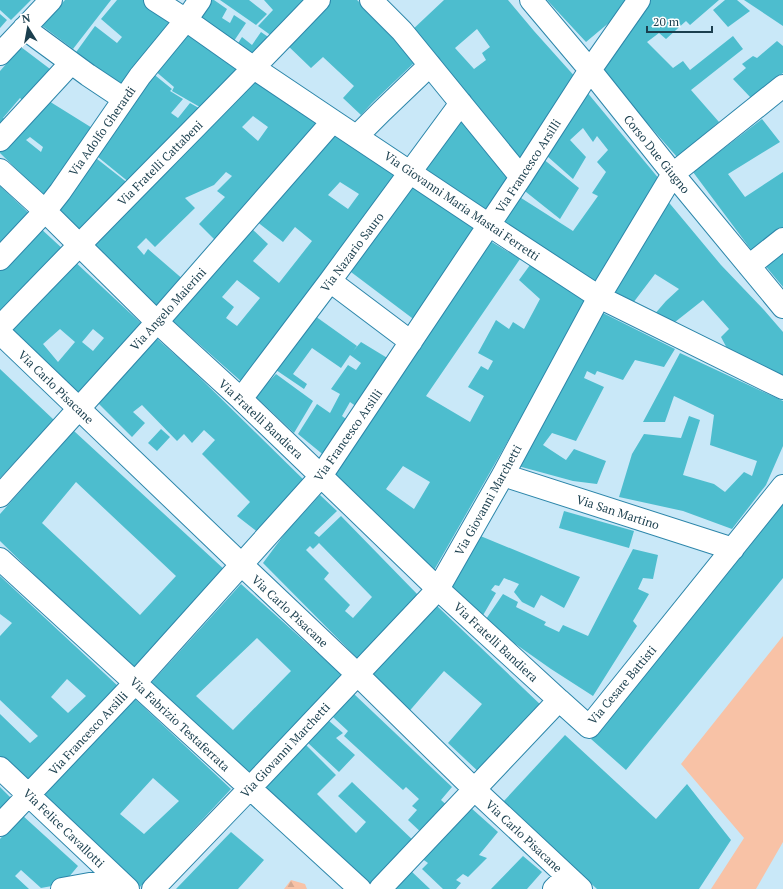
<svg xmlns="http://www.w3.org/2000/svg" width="783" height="889" font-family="'PT Serif',serif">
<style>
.green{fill:#f8c2a6}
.forest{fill:url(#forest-firs)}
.building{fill:#4dbdce;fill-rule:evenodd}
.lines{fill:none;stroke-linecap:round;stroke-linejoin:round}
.street-casing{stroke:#2c86aa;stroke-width:24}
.street{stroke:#fff;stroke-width:22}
.labels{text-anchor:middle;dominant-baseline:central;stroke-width:3.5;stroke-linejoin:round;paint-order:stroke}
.street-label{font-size:12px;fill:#1b3f4e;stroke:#fff}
</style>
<defs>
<pattern id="forest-firs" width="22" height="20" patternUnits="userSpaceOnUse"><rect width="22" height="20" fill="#f8c2a6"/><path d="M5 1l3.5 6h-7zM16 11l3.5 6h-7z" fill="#d4a891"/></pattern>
</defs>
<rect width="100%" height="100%" fill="#c9e8f8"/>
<path class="green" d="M783,636V842L756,889H711L744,838L681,764Z"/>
<path class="forest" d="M291,880L305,884L307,889H284Z"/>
<path class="building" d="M0,0H31L11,20L0,10Z
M65,0H111L73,49L41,25Z
M117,0H143L177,23L123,95L74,55L95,26L117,43L122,37L101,19Z
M204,0H214L227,9L222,18L230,23L234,15L246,23L230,47L191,19Z
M220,0H249L267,14L256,25Z
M264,0H312L276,39L258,26L273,10Z
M326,0H357L399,39L417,60L372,103L361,115L343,98L354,86L323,57L311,68L285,43Z
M444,0H508L534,31L577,79L519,169L410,32ZM477,29L490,47L482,53L486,60L474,69L455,48Z
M547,0H631L623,11L586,42Z
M642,0H719L690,25L686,21L666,39L659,33L647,42L673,68L683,61L690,70L733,36L743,49L691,90L719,122L677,157L597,66Z
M725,0H737L750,11L728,27L713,10Z
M744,0H783V26Z
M0,14L7,20L0,28Z
M185,27L244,70L205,110L172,91L174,87L154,70Z
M261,32L274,41L256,60L235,48L242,37L252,45Z
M777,41L783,46V73L751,98L733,79L746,68L742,64L753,56L757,58Z
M21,47L54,72L28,105L20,98L3,118L11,124L0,136V71Z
M151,72L172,89L170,91L183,99L171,113L178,118L190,103L204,111L130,183L93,153Z
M252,78L320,124L218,243L199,224L225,197L217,191L232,176L226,172L214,185L185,198L195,208L155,247L146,238L137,247L144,255L148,249L185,281L157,312L87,244ZM253,116L268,127L258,141L242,127Z
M586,91L660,180L597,287L499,224L518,196L573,231L598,196L592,193L606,172L597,162L608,150L597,136L593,142L583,128L570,140L586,157L573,179L547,156Z
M44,98L97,131L47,199L0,153V150ZM30,137L43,147L41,152L26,140Z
M462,114L511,176L487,215L420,169Z
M762,119L780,142L728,174L745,197L783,172V232L755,255L693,172Z
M335,128L402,174L243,383L173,321L204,283L251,228L268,244L253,261L279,283L312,241L295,227L283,242L256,221ZM340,182L359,194L348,209L328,195ZM237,280L260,298L237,326L226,318L234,307L222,297Z
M92,155L129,184L82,235L55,209Z
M542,158L579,188L560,219L521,188Z
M0,186L33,217L0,251Z
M410,186L478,227L416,321L347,269Z
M666,199L721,265L764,310L783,332V380L730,354L721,337L729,329L703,300L670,326L653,316L666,301L679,289L655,274L633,303L609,291Z
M39,227L64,250L0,316V268Z
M490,241L520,259L426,396L470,422L484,396L468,387L481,366L488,370L493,361L478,353L496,320L509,329L513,322L524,329L540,299L519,280L530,265L586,302L509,439L433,572L329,474ZM403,466L430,482L414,509L386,489Z
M783,246V287L763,263Z
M73,260L143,325L78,397L6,329ZM60,329L75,342L58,362L43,344ZM93,329L104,338L93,351L82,342Z
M601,312L675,349L664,367L635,360L623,380L597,371L595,375L587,371L584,378L604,387L576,441L552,433L543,445L566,460L574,449L606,461L597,484L573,481L518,466Z
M315,316L357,346L353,351L361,342L389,359L357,407L350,402L342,416L350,422L326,457L298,434L317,404L330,413L340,394L331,389L348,365L356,370L361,363L350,355L341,368L312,348L293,374L307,384L304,389L276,370Z
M155,337L190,368L309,485L259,533L237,516L250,502L202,454L215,440L204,430L192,443L184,434L177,441L142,405L133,412L145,423L132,437L97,402Z
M680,353L783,401V446L766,485L732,529L683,511L619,497L632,454L644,434L681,438L689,416L700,420L683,475L714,484L725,492L744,472L752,476L757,461L710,445L714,415L674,396L665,422H643Z
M0,369L54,420L0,478Z
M276,374L313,401L294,433L255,396Z
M161,429L170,437L157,451L148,443Z
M74,431L226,571L135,673L0,541V514ZM76,482L176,576L140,615L42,523Z
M320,495L337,511L314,533L319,537L341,516L418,595L359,660L263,563L286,532ZM319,543L372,597L353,618L345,611L350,605L324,579L329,573L306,550L310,546L313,549Z
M783,504V578L626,770L591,739Z
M564,511L634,531L629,548L559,528Z
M478,535L580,577L564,608L541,595L534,608L522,602L514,592L519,584L504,578L499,586L495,585L491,590L496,593L482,617L450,587Z
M633,549L658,555L653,579L643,578L638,589L649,594L633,621L637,626L593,696L551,669L484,622L503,594L518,602L516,607L546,622L544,625L559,632L563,625L588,636Z
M0,576L119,687L28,784L0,757V714L30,743L38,736L0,700V636L12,623L0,614ZM67,679L86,696L68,713L51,697Z
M241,584L342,675L250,773L151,683ZM257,638L291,671L233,730L196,696Z
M436,605L543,707L482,775L448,743L482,704L444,671L406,715L367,677Z
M354,694L452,787L441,800L451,809L425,836L408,820L417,810L412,806L419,799L406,787L403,790L344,736L348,731L333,717Z
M134,698L231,789L140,887L44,794ZM153,778L179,801L144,834L120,814Z
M328,720L343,733L336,738L355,755L339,772L308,743Z
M565,735L656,819L687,784L731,840L699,889H597L503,802Z
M305,744L336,775L317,794L356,833L366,822L338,796L352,782L417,844L375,889H363L259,795Z
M0,787L15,802L0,818Z
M470,807L498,832L479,855L487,858L468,877L463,874L456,880L461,883L456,889H443L422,869L428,863L421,858Z
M22,815L78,866L63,884L41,888L21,870L15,876L29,889H0V839Z
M231,832L264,860L238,889H176Z
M523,856L542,872L527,889H491Z
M411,871L430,889H395Z"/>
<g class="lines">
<g class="street-casing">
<path id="street" d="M155,0L186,20L254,68L333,121L489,225L599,297L783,388
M371,0L402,31L521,177
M531,0L590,70L673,174L783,307
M24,28L88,75L124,99
M0,54L51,0
M357,136L381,112L430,65
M0,140L71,63
M0,170L45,211L157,322L241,399L321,476L438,589L559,700
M0,259L45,211L60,192L140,76L186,20L200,0
M749,266L783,239
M330,281L411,342
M0,327C105,217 214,110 319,0
M0,333L242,565L357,674L475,790L581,889
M241,399L330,281L461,103
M503,475L733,549
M0,496L157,322L333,121
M0,559L360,889
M0,768L128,889
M0,825L135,683L321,476L521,177L590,70L639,0
M62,889L117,879
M153,889L250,788L438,589L503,475L599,297L673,174L783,86
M380,889L559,700L589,727L783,486
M554,889L567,876"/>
</g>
<use href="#street" class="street"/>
</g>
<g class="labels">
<g class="street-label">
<text transform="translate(102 131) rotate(-55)">Via Adolfo Gherardi</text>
<text transform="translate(657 154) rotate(51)">Corso Due Giugno</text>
<text transform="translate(160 163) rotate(-45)">Via Fratelli Cattabeni</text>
<text transform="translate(528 166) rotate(-57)">Via Francesco Arsilli</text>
<text transform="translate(462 206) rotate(34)">Via Giovanni Maria Mastai Ferretti</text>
<text transform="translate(352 252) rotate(-53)">Via Nazario Sauro</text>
<text transform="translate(168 309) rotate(-48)">Via Angelo Maierini</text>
<text transform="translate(56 387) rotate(44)">Via Carlo Pisacane</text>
<text transform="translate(261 419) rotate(43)">Via Fratelli Bandiera</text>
<text transform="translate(348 435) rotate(-55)">Via Francesco Arsilli</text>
<text transform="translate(488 500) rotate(-61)">Via Giovanni Marchetti</text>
<text transform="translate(618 512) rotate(18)">Via San Martino</text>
<text transform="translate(290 611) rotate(43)">Via Carlo Pisacane</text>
<text transform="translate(496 642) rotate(43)">Via Fratelli Bandiera</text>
<text transform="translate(622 685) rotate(-50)">Via Cesare Battisti</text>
<text transform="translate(180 724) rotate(43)">Via Fabrizio Testaferrata</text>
<text transform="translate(88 733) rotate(-47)">Via Francesco Arsilli</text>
<text transform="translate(285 750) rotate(-47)">Via Giovanni Marchetti</text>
<text transform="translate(64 828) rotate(44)">Via Felice Cavallotti</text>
<text transform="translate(524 836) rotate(43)">Via Carlo Pisacane</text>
</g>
</g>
<g transform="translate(28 28) rotate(349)" stroke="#ffffff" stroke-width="3" paint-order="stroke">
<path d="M0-3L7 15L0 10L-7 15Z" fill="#1b3f4e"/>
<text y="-6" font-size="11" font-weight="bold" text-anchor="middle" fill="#1b3f4e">N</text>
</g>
<path d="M647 26v6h65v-6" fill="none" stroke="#1b3f4e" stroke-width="2"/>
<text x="653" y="26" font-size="12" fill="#1b3f4e" stroke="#ffffff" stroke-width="3" paint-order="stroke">20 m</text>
</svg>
